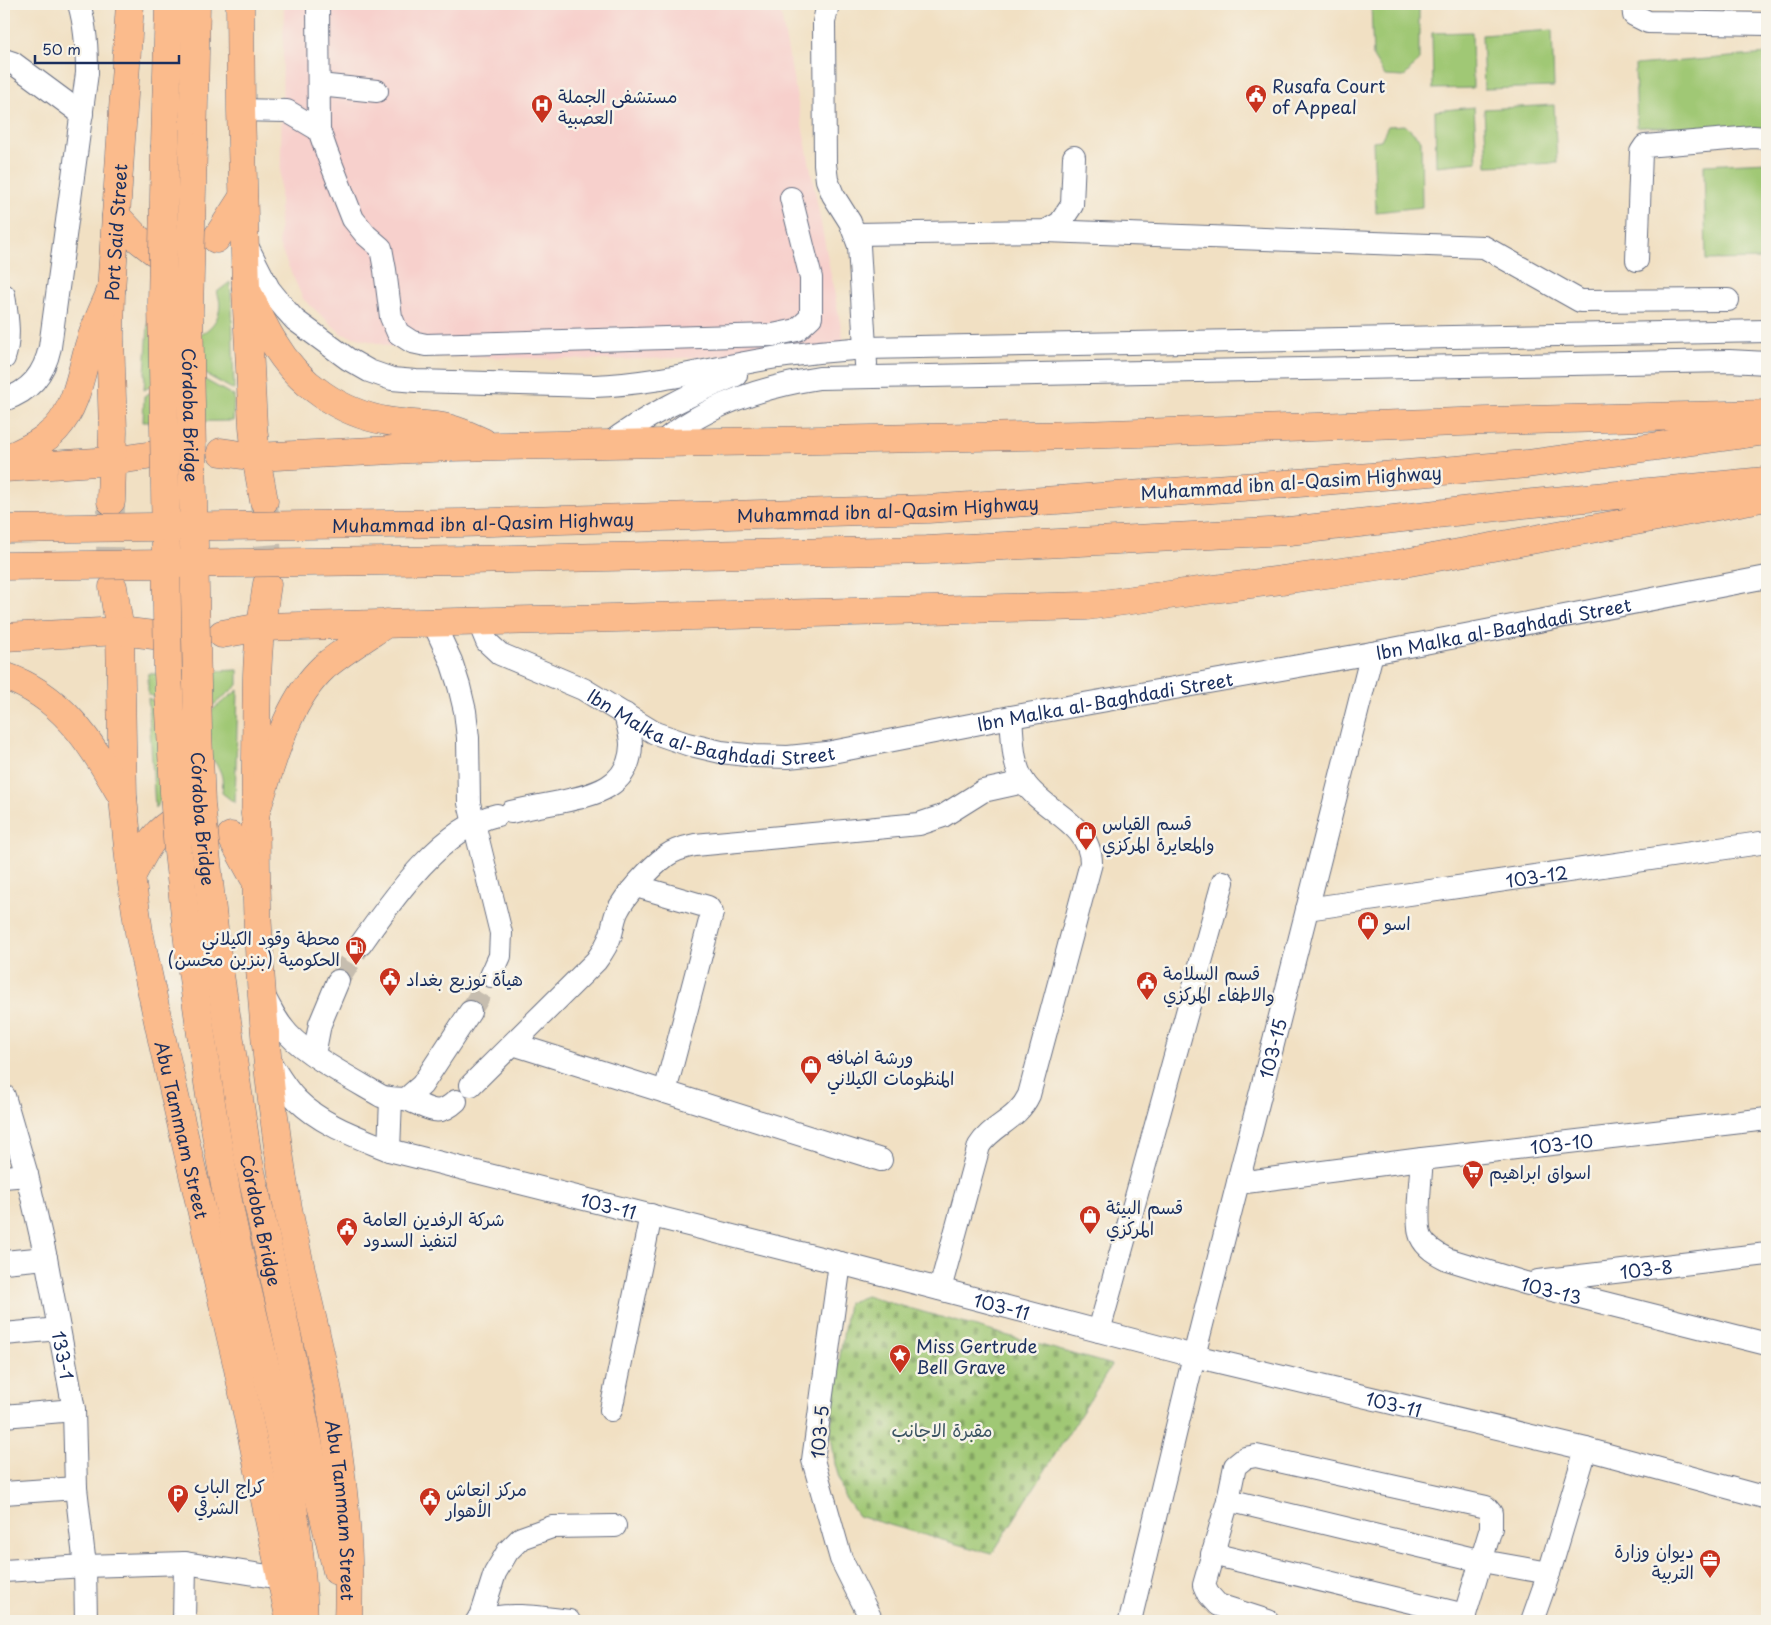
<svg xmlns="http://www.w3.org/2000/svg" width="1771" height="1625" font-family="'Playpen Sans','Playpen Sans Arabic',sans-serif">
<style>
.built{fill:#f7d0cc}
.grass{fill:#a0c874;stroke:#5e7c69}
.cemetery{fill:url(#cemetery-stones);stroke:#5e7c69}
.lines{fill:none;stroke-linecap:round;stroke-linejoin:round}
.minor-tunnel{stroke:#c6bdaf;stroke-width:22;stroke-dasharray:22 11;stroke-linecap:butt}
.major-tunnel{stroke:#c6bdaf;stroke-width:28;stroke-dasharray:28 14;stroke-linecap:butt}
.minor-casing{stroke:#666d81;stroke-width:24}
.major-casing{stroke:#666d81;stroke-width:29}
.highway-casing{stroke:#666d81;stroke-width:29}
.minor{stroke:#fff;stroke-width:22}
.major{stroke:#fbbb8c;stroke-width:28}
.highway{stroke:#fbbb8c;stroke-width:28}
.major-bridge-casing{stroke:#666d81;stroke-width:29;stroke-linecap:butt}
.highway-bridge-casing{stroke:#666d81;stroke-width:29;stroke-linecap:butt}
.major-bridge{stroke:#fbbb8c;stroke-width:28}
.highway-bridge{stroke:#fbbb8c;stroke-width:28}
.labels{text-anchor:middle;dominant-baseline:central;stroke-width:5;stroke-linejoin:round;paint-order:stroke}
.poi-label{font-size:18px;fill:#1b2f5e;stroke:#f7f3e8;text-anchor:start}
.street-label{font-size:18px;fill:#1b2f5e;stroke:#f7f3e8}
.park-label{font-size:18px;fill:#3c5564;stroke:#f7f3e8}
</style>
<defs>
<pattern id="cemetery-stones" width="16" height="16" patternUnits="userSpaceOnUse" patternTransform="scale(1.25)"><rect width="16" height="16" fill="#a0c874"/><path d="M2 7V4a2 2 0 0 1 4 0v3zM10 15v-3a2 2 0 0 1 4 0v3z" fill="#82a362"/></pattern>
</defs>
<rect width="100%" height="100%" fill="#f7f3e8"/>
<filter id="ink" filterUnits="userSpaceOnUse"><feTurbulence type="fractalNoise" baseFrequency=".02" numOctaves="2"/><feDisplacementMap in="SourceGraphic" scale="10" xChannelSelector="R" yChannelSelector="G"/><feConvolveMatrix kernelMatrix="1 2 1 2 8 2 1 2 1" color-interpolation-filters="sRGB"/></filter>
<filter id="wash" filterUnits="userSpaceOnUse"><feTurbulence type="fractalNoise" baseFrequency=".0096" numOctaves="4" result="noise"/><feDisplacementMap in="SourceGraphic" scale="20" xChannelSelector="R" yChannelSelector="G"/><feGaussianBlur stdDeviation="1.12" result="paint"/><feColorMatrix in="noise" values="0 0 0 0 0 0 0 0 0 0 0 0 0 0 0 0 0 1.4 0 .05"/><feComposite in="paint" operator="in"/></filter>
<g filter="url(#wash)">
<rect width="100%" height="100%" fill="#f1e0c3"/>
<path class="built" d="M284,4H779L846,353L613,360L427,356L342,334L303,299L279,245Z"/>
<path class="grass" d="M1371,4H1419V60L1404,77L1385,76L1373,57Z
M1552,30L1554,87L1484,89L1482,35Z
M1472,32L1473,88L1433,89L1432,33Z
M1767,54V128L1637,127L1635,65Z
M1554,105L1557,163L1487,166L1484,109Z
M1474,107L1477,162L1436,166L1435,111Z
M1405,125L1421,140L1422,207L1376,212L1373,141L1381,140L1388,126Z
M1767,162V259L1706,260L1704,165Z
M230,282L232,306L234,390L189,365L144,390L149,308L197,336C215,328 225,311 217,292Z
M189,371L234,396L233,421L143,422L144,396Z
M238,670V685L195,720L148,694V674Z
M238,690L235,803L222,793C224,777 221,768 210,757L160,801L155,808L148,698L195,723Z"/>
<path class="cemetery" d="M866,1296L1112,1365L992,1554L858,1516L844,1496L835,1464L831,1435L833,1402L848,1303Z"/>
</g>
<g filter="url(#ink)">
<g class="lines">
<path class="minor-tunnel" d="M338,981L361,944
M470,1012L491,976"/>
<path class="major-tunnel" d="M264,503L268,556L267,584
M111,505L110,559L113,587"/>
<g class="minor-casing">
<g id="minor">
<path d="M318,4L319,130"/>
<path d="M828,4L824,22L825,164L827,180L833,195L850,222L859,246L866,364"/>
<path d="M1633,4L1634,15L1648,22L1767,24"/>
<path d="M4,60L13,63L82,114"/>
<path d="M319,85L377,91"/>
<path d="M241,110L287,111L319,130L327,153L353,219L366,235L381,248L385,270L391,317L398,333L412,342L426,345L773,335L797,330L811,317V278L791,198"/>
<path d="M1046,231L1484,247L1580,301L1728,300"/>
<path d="M856,234L1046,231L1060,223L1072,205L1074,157"/>
<path d="M246,244L269,289L286,310L295,320L348,359L369,371L392,379L416,381L594,386C656,384 716,367 778,357C807,353 836,350 865,348L1767,331"/>
<path d="M1637,260L1641,152L1645,146L1753,137L1767,138"/>
<path d="M4,295C7,316 11,337 4,358"/>
<path d="M4,400C30,391 44,375 50,347L87,73C87,49 86,27 79,4"/>
<path d="M661,443C705,405 762,387 819,378L1729,361L1767,363"/>
<path d="M607,445C646,415 691,394 736,375"/>
<path id="s1" d="M478,620L487,642L500,654L583,689L655,733L687,744L721,752L755,756L788,757L827,753L1011,717L1372,653L1767,577"/>
<path d="M433,622L451,661L459,686L465,711L468,738L469,803L501,933L500,956L491,976"/>
<path d="M511,812C527,808 544,805 560,802C594,795 630,787 631,745C631,734 627,724 625,714"/>
<path d="M636,886L708,907L712,913L665,1092"/>
<path id="s2" d="M1307,909L1767,842"/>
<path d="M361,944C392,900 442,827 497,815"/>
<path d="M263,994C270,1008 277,1022 288,1034C308,1056 354,1080 381,1096C391,1100 400,1097 408,1100C428,1107 437,1119 456,1101"/>
<path d="M513,1044L881,1160"/>
<path d="M314,1055L320,1024L338,981"/>
<path id="s3" d="M268,1059C277,1073 285,1088 297,1100C322,1125 358,1137 389,1150L840,1263L1194,1356L1586,1449L1767,1498"/>
<path d="M471,1085L596,961C602,953 608,944 611,934C613,927 614,919 617,912C625,895 651,867 666,856C674,850 685,847 695,845L919,824L943,816L983,791L1024,782"/>
<path id="s4" d="M4,1096L27,1175L46,1258L74,1410L76,1488L85,1566L86,1621"/>
<path d="M406,1099L422,1085L470,1012"/>
<path d="M389,1150L391,1099"/>
<path id="s5" d="M1422,1159C1421,1176 1415,1223 1421,1237C1426,1248 1437,1254 1447,1259L1525,1283L1767,1344"/>
<path d="M4,1177L27,1175"/>
<path id="s6" d="M1238,1183L1422,1159L1767,1119"/>
<path d="M4,1262L46,1258"/>
<path d="M840,1263L813,1460L841,1559L872,1621"/>
<path id="s7" d="M1538,1281L1767,1254"/>
<path d="M940,1289L979,1146C992,1125 1017,1121 1029,1095L1091,863C1091,823 1043,811 1024,782C1012,764 1013,738 1011,717"/>
<path d="M1099,1331L1223,882"/>
<path d="M4,1334L59,1329"/>
<path d="M611,1410L651,1215"/>
<path d="M4,1416L74,1410"/>
<path d="M4,1493L76,1488"/>
<path d="M1228,1500L1482,1561L1549,1573"/>
<path d="M1212,1554L1465,1615"/>
<path d="M185,1563L281,1578"/>
<path d="M4,1571L85,1566L185,1563L184,1621"/>
<path d="M480,1620L495,1573L508,1551L521,1538L552,1527L615,1526"/>
<path d="M477,1621C507,1612 539,1617 569,1621"/>
<path id="s8" d="M1130,1621L1194,1356L1372,653"/>
<path d="M1268,1621L1218,1605L1208,1594L1204,1585L1228,1500L1235,1466L1245,1458L1256,1456L1486,1507L1491,1513V1528L1463,1621"/>
<path d="M1532,1621L1549,1573L1586,1449"/>
</g>
</g>
<g class="major-casing">
<g id="major">
<path d="M240,4L241,110L246,289L253,426L256,457L264,501"/>
<path d="M165,145L169,4"/>
<path d="M193,147L196,4"/>
<path d="M116,216L137,238L155,252"/>
<path d="M216,239L243,197"/>
<path d="M221,452L256,457"/>
<path d="M112,461L160,454"/>
<path id="s9" d="M111,501L113,431L110,336L111,291L130,4"/>
<path id="s10" d="M267,584C265,598 263,612 261,625C255,669 257,713 256,757C253,901 261,1044 284,1186C292,1235 304,1282 315,1330C337,1425 352,1523 348,1621"/>
<path id="s11" d="M113,587L120,631L123,798L131,877L139,932L164,1049L237,1364L290,1621"/>
<path d="M120,631L162,636"/>
<path d="M222,634L261,627"/>
<path d="M231,836L253,876"/>
<path d="M131,877C142,857 150,837 169,824"/>
<path id="s12" d="M216,949L248,1158L288,1340L318,1492L337,1571"/>
<path d="M189,950C202,1039 213,1128 231,1216C259,1350 300,1483 304,1621"/>
</g>
</g>
<g class="highway-casing">
<path id="highway" d="M246,289C255,307 263,326 274,343C298,384 340,413 387,421C403,424 420,424 436,426C453,428 468,435 483,442
M256,457L451,447L1081,435L1488,421L1767,414
M4,460C22,451 41,444 56,429C77,406 81,373 89,345C95,326 103,309 111,291
M4,468L112,461
M1286,484L1527,464L1767,431
M1289,531L1523,504L1765,481
M261,627L1087,606L1393,565L1767,497
M4,637L120,631
M4,676C66,697 92,746 123,798
M255,814C272,765 285,703 324,667C343,651 366,637 387,623"/>
</g>
<use href="#minor" class="minor"/>
<use href="#major" class="major"/>
<use href="#highway" class="highway"/>
<g class="major-bridge-casing">
<g id="major-bridge">
<path d="M165,145L162,302L168,672L174,792L178,852L189,950"/>
<path id="s13" d="M193,147L189,312L198,731L201,804L216,949"/>
</g>
</g>
<g class="highway-bridge-casing">
<g id="highway-bridge">
<path id="s14" d="M4,529L461,523L928,509L1286,484"/>
<path d="M4,566L466,560L927,550L1289,531"/>
</g>
</g>
<use href="#major-bridge" class="major-bridge"/>
<use href="#highway-bridge" class="highway-bridge"/>
</g>
</g>
<defs>
<g id="civic-pin" transform="scale(1.125)"><path d="M0 17L-7.5 6A9.5 9.5 0 1 1 7.5 6Z" fill="#c8321e" stroke="#f7f3e8"/><path d="M-.6-6.5H3V-4.5H.6V-3L4-1V1h2V6H-6V1h2V-1L-.6-3ZM-1.2 2.5V6h2.4V2.5Z" fill="#fff"/></g>
<g id="hospital-pin" transform="scale(1.125)"><path d="M0 17L-7.5 6A9.5 9.5 0 1 1 7.5 6Z" fill="#c8321e" stroke="#f7f3e8"/><path d="M-5-5h3v3.5h4V-5h3V5h-3V1.5h-4V5h-3Z" fill="#fff"/></g>
<g id="shop-pin" transform="scale(1.125)"><path d="M0 17L-7.5 6A9.5 9.5 0 1 1 7.5 6Z" fill="#c8321e" stroke="#f7f3e8"/><path d="M-5-2.5h2.3a2.7 3.5 0 0 1 5.4 0H5L5.5 6h-11ZM-1.5-2.5h3a1.5 2.3 0 0 0-3 0Z" fill="#fff"/></g>
<g id="fuel-pin" transform="scale(1.125)"><path d="M0 17L-7.5 6A9.5 9.5 0 1 1 7.5 6Z" fill="#c8321e" stroke="#f7f3e8"/><path d="M-5.5-6h7V0h2V4h1.3V-2.5L3-4.5l.8-.8L6-3V5H2.5V1h-1V6h-7ZM-4.2-4.7v3.2H.2V-4.7Z" fill="#fff"/></g>
<g id="supermarket-pin" transform="scale(1.125)"><path d="M0 17L-7.5 6A9.5 9.5 0 1 1 7.5 6Z" fill="#c8321e" stroke="#f7f3e8"/><path d="M-6-5.5h2.5l.6 2H6L4.5 2H-2.5L-4.4-4H-6ZM-1.5 3.2a1.3 1.3 0 1 0 .1 0ZM3 3.2a1.3 1.3 0 1 0 .1 0Z" fill="#fff"/></g>
<g id="sight-pin" transform="scale(1.125)"><path d="M0 17L-7.5 6A9.5 9.5 0 1 1 7.5 6Z" fill="#c8321e" stroke="#f7f3e8"/><path d="M0-6L1.8-2.2L6-1.7L2.9 1.2L3.7 5.4L0 3.3L-3.7 5.4L-2.9 1.2L-6-1.7L-1.8-2.2Z" fill="#fff"/></g>
<g id="parking-pin" transform="scale(1.125)"><path d="M0 17L-7.5 6A9.5 9.5 0 1 1 7.5 6Z" fill="#c8321e" stroke="#f7f3e8"/><path d="M-3.5-5.5H1a3.5 3.5 0 0 1 0 7H-1V5.5H-3.5ZM-1-3.4V-.6H.8a1.4 1.4 0 0 0 0-2.8Z" fill="#fff"/></g>
<g id="office-pin" transform="scale(1.125)"><path d="M0 17L-7.5 6A9.5 9.5 0 1 1 7.5 6Z" fill="#c8321e" stroke="#f7f3e8"/><path d="M-6-3h4V-5.5h4V-3h4V5H-6ZM-1-4.5V-3h2v-1.5ZM-6 0V1H6V0Z" fill="#fff"/></g>
</defs>
<g fill-rule="evenodd">
<use href="#civic-pin" x="1256" y="95"/>
<use href="#hospital-pin" x="542" y="105"/>
<use href="#shop-pin" x="1086" y="832"/>
<use href="#shop-pin" x="1368" y="922"/>
<use href="#fuel-pin" x="356" y="947"/>
<use href="#civic-pin" x="390" y="978"/>
<use href="#civic-pin" x="1147" y="982"/>
<use href="#shop-pin" x="811" y="1066"/>
<use href="#supermarket-pin" x="1473" y="1171"/>
<use href="#shop-pin" x="1090" y="1216"/>
<use href="#civic-pin" x="347" y="1228"/>
<use href="#sight-pin" x="900" y="1355"/>
<use href="#parking-pin" x="178" y="1495"/>
<use href="#civic-pin" x="430" y="1498"/>
<use href="#office-pin" x="1710" y="1560"/>
</g>
<g class="labels">
<g class="poi-label">
<text x="1272" y="85">Rusafa Court<tspan x="1272" dy="21">of Appeal</tspan></text>
<text x="558" y="95">مستشفى الجملة<tspan x="558" dy="21">العصبية</tspan></text>
<text x="1102" y="822">قسم القياس<tspan x="1102" dy="21">والمعايرة المركزي</tspan></text>
<text x="1384" y="922">اسو</text>
<text x="340" y="937" text-anchor="end">محطة وقود الكيلاني<tspan x="340" dy="21">الحكومية (بنزين محسن)</tspan></text>
<text x="1163" y="972">قسم السلامة<tspan x="1163" dy="21">والاطفاء المركزي</tspan></text>
<text x="406" y="978">هيأة توزيع بغداد</text>
<text x="827" y="1056">ورشة اضافه<tspan x="827" dy="21">المنظومات الكيلاني</tspan></text>
<text x="1489" y="1171">اسواق ابراهيم</text>
<text x="1106" y="1206">قسم البيئة<tspan x="1106" dy="21">المركزي</tspan></text>
<text x="363" y="1218">شركة الرفدين العامة<tspan x="363" dy="21">لتنفيذ السدود</tspan></text>
<text x="916" y="1345">Miss Gertrude<tspan x="916" dy="21">Bell Grave</tspan></text>
<text x="194" y="1485">كراج الباب<tspan x="194" dy="21">الشرقي</tspan></text>
<text x="446" y="1488">مركز انعاش<tspan x="446" dy="21">الأهوار</tspan></text>
<text x="1694" y="1550" text-anchor="end">ديوان وزارة<tspan x="1694" dy="21">التربية</tspan></text>
</g>
<g class="street-label">
<text stroke="none"><textPath href="#s9" startOffset="269">Port Said Street</textPath></text>
<text stroke="none"><textPath href="#s13" startOffset="268">Córdoba Bridge</textPath></text>
<text transform="translate(1291 482) rotate(-4)">Muhammad ibn al-Qasim Highway</text>
<text stroke="none"><textPath href="#s14" startOffset="884">Muhammad ibn al-Qasim Highway</textPath></text>
<text stroke="none"><textPath href="#s14" startOffset="479">Muhammad ibn al-Qasim Highway</textPath></text>
<text stroke="none"><textPath href="#s1" startOffset="1079">Ibn Malka al-Baghdadi Street</textPath></text>
<text stroke="none"><textPath href="#s1" startOffset="674">Ibn Malka al-Baghdadi Street</textPath></text>
<text stroke="none"><textPath href="#s1" startOffset="269">Ibn Malka al-Baghdadi Street</textPath></text>
<text stroke="none"><textPath href="#s13" startOffset="672">Córdoba Bridge</textPath></text>
<text stroke="none"><textPath href="#s2" startOffset="232">103-12</textPath></text>
<text stroke="none"><textPath href="#s8" startOffset="590">103-15</textPath></text>
<text stroke="none"><textPath href="#s11" startOffset="549">Abu Tammam Street</textPath></text>
<text stroke="none"><textPath href="#s6" startOffset="326">103-10</textPath></text>
<text stroke="none"><textPath href="#s3" startOffset="382">103-11</textPath></text>
<text stroke="none"><textPath href="#s12" startOffset="275">Córdoba Bridge</textPath></text>
<text stroke="none"><textPath href="#s7" startOffset="109">103-8</textPath></text>
<text stroke="none"><textPath href="#s5" startOffset="222">103-13</textPath></text>
<text stroke="none"><textPath href="#s3" startOffset="788">103-11</textPath></text>
<text stroke="none"><textPath href="#s4" startOffset="266">133-1</textPath></text>
<text stroke="none"><textPath href="#s3" startOffset="1192">103-11</textPath></text>
<text transform="translate(819 1432) rotate(-85)">103-5</text>
<text stroke="none"><textPath href="#s10" startOffset="934">Abu Tammam Street</textPath></text>
</g>
<g class="park-label">
<text x="942" y="1429">مقبرة الاجانب</text>
</g>
</g>
<rect width="1771" height="1625" fill="none" stroke="#f7f3e8" stroke-width="20"/>
<path d="M35 55v8h144v-8" fill="none" stroke="#1b2f5e" stroke-width="2.5"/>
<text x="42" y="55" font-size="15" fill="#1b2f5e" stroke="#f7f3e8" stroke-width="4" paint-order="stroke">50 m</text>
</svg>
